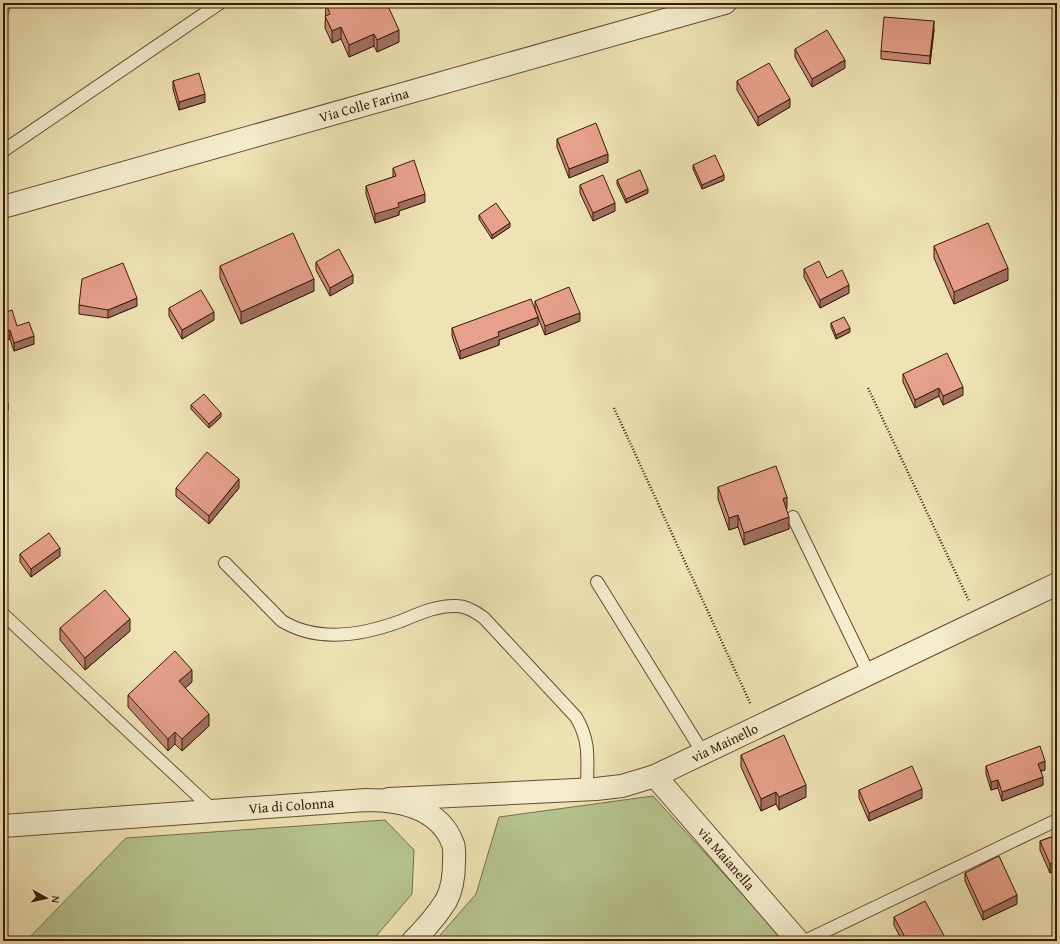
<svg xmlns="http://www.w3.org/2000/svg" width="1060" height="944" font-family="'Gentium Book Plus',serif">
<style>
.green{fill:#b6c490;stroke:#786f4c}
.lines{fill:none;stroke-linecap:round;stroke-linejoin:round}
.service-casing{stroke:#664c32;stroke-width:14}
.minor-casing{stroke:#664c32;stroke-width:24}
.tertiary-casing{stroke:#664c32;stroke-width:24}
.path{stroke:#391a07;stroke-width:2.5;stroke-dasharray:1 2;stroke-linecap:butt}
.service{stroke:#f5edcf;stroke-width:12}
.minor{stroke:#f5edcf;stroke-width:22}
.tertiary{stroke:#f5edcf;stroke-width:22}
.wall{fill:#c68a78;stroke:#391a07}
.shaded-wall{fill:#a17062;stroke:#391a07}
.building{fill:#e6a08c;stroke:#391a07}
.labels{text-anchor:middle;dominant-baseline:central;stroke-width:4;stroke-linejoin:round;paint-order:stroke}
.street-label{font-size:14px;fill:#391a07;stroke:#f5edcf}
</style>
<rect width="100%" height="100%" fill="#efe3b5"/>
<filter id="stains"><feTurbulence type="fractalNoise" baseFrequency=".005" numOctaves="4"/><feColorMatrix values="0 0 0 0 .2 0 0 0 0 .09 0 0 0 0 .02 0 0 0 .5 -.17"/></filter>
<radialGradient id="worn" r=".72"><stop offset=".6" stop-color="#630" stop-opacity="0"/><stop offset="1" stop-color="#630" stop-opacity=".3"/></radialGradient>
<path class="green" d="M3,3H12L3,28Z
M653,796L785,941H435L476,894L499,817Z
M385,820L414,850L412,894L372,941H26L126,838Z"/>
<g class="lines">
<g class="service-casing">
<path id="service" d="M3,151L220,3
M793,517L869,674
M225,563L282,621C318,643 363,635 401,621C418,614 437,605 457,606C467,606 476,612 484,618L576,717C591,742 587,761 587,789
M597,582L703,753
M3,614L214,811
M805,941L1057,820"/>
</g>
<g class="minor-casing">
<g id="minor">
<path id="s1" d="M3,207L725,3"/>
<path id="s2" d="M655,776L798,941"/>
<path id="s3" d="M389,799L596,789L622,786L655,776L1057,584"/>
</g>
</g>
<g class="tertiary-casing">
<g id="tertiary">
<path id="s4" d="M3,826L366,800C400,800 440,808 453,844C455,849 454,857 454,862C454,875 452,890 446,901C437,915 425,929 413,941"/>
</g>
</g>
<path class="path" d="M868,388L969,601
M614,408L751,705"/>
<use href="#service" class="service"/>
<use href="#minor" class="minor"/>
<use href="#tertiary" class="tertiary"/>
</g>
<path class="wall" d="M326,4L399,42L377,52L374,46L349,57L341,39L332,43L325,28Z
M934,30L930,64L881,59V51Z
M795,49L845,68L812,87L795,57Z
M173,81L205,102L179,110L173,89Z
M737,81L790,107L758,126L737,90Z
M557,139L608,162L569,178L557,147Z
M693,165L724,180L702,189L693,169Z
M393,168L425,202L399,211V215L375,223L366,194V186L393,177Z
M617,180L648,193L626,203L617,184Z
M580,185L615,211L593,221L580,193Z
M479,215L510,227L492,239L479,219Z
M934,246L1008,280L954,304L934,258Z
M316,262L353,283L330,296L316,270Z
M220,266L314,291L241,324L220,278Z
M804,269L827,278L849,293L820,308L804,277Z
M535,301L580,321L545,335L535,310L538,325L499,340V345L460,359L452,336V328L535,310Z
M79,305L137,306L108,318L79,314Z
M169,308L214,320L182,339L169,316Z
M3,313L17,326L34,344L14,351L10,339L3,341Z
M831,323L850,332L836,339L831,327Z
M903,374L963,395L943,405L939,396L915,408L903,382Z
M191,405L221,417L209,428L191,409Z
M718,487L787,509L786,510L789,529L744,545L738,527L729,530L718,499Z
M176,488H239L209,524L176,496Z
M20,554L60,556L31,577L20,562Z
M60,628L130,631L85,670L60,640Z
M192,682L185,688L209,726L182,751L175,744L168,751L128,707V695Z
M741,755L806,797L779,810L776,804L761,811L741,767Z
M986,766L1045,770L1041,771L1043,785L1002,801L998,788L991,790L986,774Z
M859,790L922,798L869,821L859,798Z
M1057,835L1050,873L1040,850V841Z
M965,873L1017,904L983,920L965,881Z
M894,917L947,941H902L894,925Z"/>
<path class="shaded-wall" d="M934,21V30L930,64V56Z
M341,27V39L332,43V31Z
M399,30V42L377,52V40Z
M374,34V46L349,57V45Z
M845,60V68L812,87V79Z
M205,94V102L179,110V102Z
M790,99V107L758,126V117Z
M608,154V162L569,178V169Z
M724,175V180L702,189V185Z
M648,189V193L626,203V199Z
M425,194V202L399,211V215L375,223V214L398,203Z
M615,203V211L593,221V213Z
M510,223V227L492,239V235Z
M1008,268V280L954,304V292Z
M353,275V283L330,296V288Z
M314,279V291L241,324V312Z
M849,285V293L820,308V300Z
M137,298V306L108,318V310Z
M214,312V320L182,339V330Z
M580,313V321L545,335V326Z
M538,317V325L499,340V345L460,359V351L498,332Z
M850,328V332L836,339V335Z
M10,330V339L3,341V333Z
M34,336V344L14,351V343Z
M963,387V395L943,405V396Z
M939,388V396L915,408V400Z
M8,403V411L3,414V406Z
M221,413V417L209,428V424Z
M239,479V488L209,524V516Z
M787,497V509L783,511V499Z
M738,515V527L729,530V518Z
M789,517V529L744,545V533Z
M60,548V556L31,577V569Z
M130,619V631L85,670V658Z
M192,670V682L179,693V681Z
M209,714V726L182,751V739Z
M175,732V744L168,751V739Z
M1045,761V770L1038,772V764Z
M1043,777V785L1002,801V792Z
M998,780V788L991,790V782Z
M806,785V797L779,810V797Z
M922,789V798L869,821V813Z
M776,792V804L761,811V799Z
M1057,861V870L1050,873V864Z
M1017,895V904L983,920V912Z"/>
<path class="building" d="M329,3H381L382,6L387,4L399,30L377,40L374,34L349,45L341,27L332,31L325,16L330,14L326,4Z
M884,17L934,21L930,56L881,51Z
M827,30L845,60L812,79L795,49Z
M769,63L790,99L758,117L737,81Z
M199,73L205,94L179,102L173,81Z
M596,123L608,154L569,169L557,139Z
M715,155L724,175L702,185L693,165Z
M414,160L425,194L398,203L399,207L375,214L366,186L396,176L393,168Z
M640,170L648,189L626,199L617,180Z
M603,175L615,203L593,213L580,185Z
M496,203L510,223L492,235L479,215Z
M988,223L1008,268L954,292L934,246Z
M293,233L314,279L241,312L220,266Z
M339,249L353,275L330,288L316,262Z
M819,261L827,278L842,270L849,285L820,300L804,269Z
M123,263L137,298L108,310L79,305L82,279Z
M569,287L580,313L545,326L535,301Z
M201,290L214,312L182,330L169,308Z
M531,299L538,317L498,332L499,336L460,351L452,328Z
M12,310L17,326L29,322L34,336L14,343L10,330L3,333V313Z
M844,317L850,328L836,335L831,323Z
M947,353L963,387L943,396L939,388L915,400L903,374Z
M204,394L221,413L209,424L191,405Z
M3,395L8,403L3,406Z
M207,452L239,479L209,516L176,488Z
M776,466L787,497L783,499L789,517L744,533L738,515L729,518L718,487Z
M49,533L60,548L31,569L20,554Z
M105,590L130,619L85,658L60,628Z
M175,651L192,670L179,681L209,714L182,739L175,732L168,739L128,695Z
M784,735L806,785L779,797L776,792L761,799L741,755Z
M1040,746L1045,761L1038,764L1043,777L1002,792L998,780L991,782L986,766Z
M912,766L922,789L869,813L859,790Z
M1057,835V861L1050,864L1040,841Z
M999,856L1017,895L983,912L965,873Z
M925,901L947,941H907L894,917Z"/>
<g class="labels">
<g class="street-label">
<text stroke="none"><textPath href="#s1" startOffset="375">Via Colle Farina</textPath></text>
<text stroke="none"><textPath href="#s3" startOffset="345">via Mainello</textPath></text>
<text stroke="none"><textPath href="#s4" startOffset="289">Via di Colonna</textPath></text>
<text stroke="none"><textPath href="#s2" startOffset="109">via Maianella</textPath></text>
</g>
</g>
<rect width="1060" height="944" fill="none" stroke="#efe3b5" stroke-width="16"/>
<rect x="4" y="4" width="1052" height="936" fill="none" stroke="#391a07" stroke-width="2"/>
<rect x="8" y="8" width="1044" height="928" fill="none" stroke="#391a07"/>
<g transform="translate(46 898) rotate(98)" stroke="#f5edcf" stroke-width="3" paint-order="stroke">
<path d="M0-3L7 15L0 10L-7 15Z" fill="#391a07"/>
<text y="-6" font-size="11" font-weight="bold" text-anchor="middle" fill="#391a07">N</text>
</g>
<rect width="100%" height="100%" filter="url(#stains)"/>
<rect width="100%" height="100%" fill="url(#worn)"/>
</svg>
